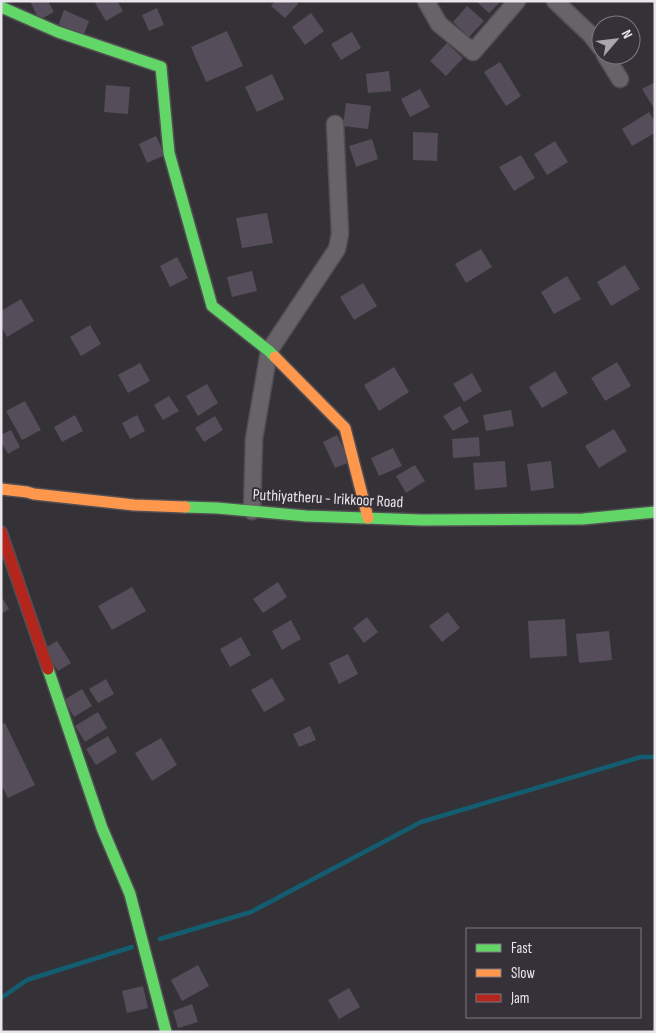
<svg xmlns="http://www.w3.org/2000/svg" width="656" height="1033" font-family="'Sofia Sans Condensed',sans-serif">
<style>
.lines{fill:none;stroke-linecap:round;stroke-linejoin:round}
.stream{stroke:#145d71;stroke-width:4.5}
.building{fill:#554d5a}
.street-casing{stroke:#524f54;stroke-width:19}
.fast-casing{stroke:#524f54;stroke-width:14}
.slow-casing{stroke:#524f54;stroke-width:14}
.jam-casing{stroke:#524f54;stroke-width:14}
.street{stroke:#676368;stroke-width:16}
.fast{stroke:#63d668;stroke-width:11}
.slow{stroke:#ff974d;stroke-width:11}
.jam{stroke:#b3261e;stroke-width:11}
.labels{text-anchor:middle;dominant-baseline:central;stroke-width:4;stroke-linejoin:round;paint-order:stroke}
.street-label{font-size:16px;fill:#e9e5eb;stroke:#363039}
</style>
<rect width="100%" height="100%" fill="#353237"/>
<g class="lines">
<path class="stream" d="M160,939L251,912L421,822L641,757H655
M1,998L27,980L132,947"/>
</g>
<path class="building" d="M30,1H48L54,12L39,20Z
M98,1H117L123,11L106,21L95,3Z
M275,1H296L298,4L285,18L271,6Z
M476,1H501L489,13Z
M467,6L484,21L469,37L453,22Z
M157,8L164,25L149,31L142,15Z
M64,10L89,21L83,37L58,26Z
M311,13L324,31L305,45L292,27Z
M227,31L243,66L206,82L191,47Z
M352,32L361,48L341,60L331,44Z
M447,43L463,58L446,76L430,61Z
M500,62L521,96L506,106L484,72Z
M389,71L391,91L368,93L366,74Z
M272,74L284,99L257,112L245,87Z
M655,82V110L642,89Z
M106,85L130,87L128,114L104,112Z
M420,89L430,107L410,117L401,99Z
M346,103L371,106L368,129L343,126Z
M649,112L655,122V133L632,146L622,129Z
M413,132L438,133L437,161L413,160Z
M156,136L165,155L147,163L139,144Z
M372,139L378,159L356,167L349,146Z
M555,141L568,162L547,175L534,154Z
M521,155L535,178L514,191L499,167Z
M267,213L273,243L242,248L236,218Z
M481,249L492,267L466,283L455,264Z
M177,257L188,278L170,287L160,266Z
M625,265L640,289L611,306L597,282Z
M252,271L257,291L232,297L227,277Z
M567,276L581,299L554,314L541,292Z
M363,283L377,306L354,320L340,297Z
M21,299L34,321L7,337L1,326V311Z
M90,325L101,344L81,356L70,337Z
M617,362L631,386L605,401L591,378Z
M140,363L150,381L128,393L118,375Z
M394,367L409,392L379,411L364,385Z
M555,371L568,393L542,408L529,387Z
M472,373L482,391L464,402L453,384Z
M207,384L218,403L198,416L186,396Z
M169,396L179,411L163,420L154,405Z
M25,401L41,430L22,440L6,411Z
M460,406L469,422L453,431L443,416Z
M511,410L514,426L486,431L483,415Z
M75,415L83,431L62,442L54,427Z
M137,415L145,431L130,439L122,423Z
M215,416L223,430L204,442L195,428Z
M614,429L627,451L599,468L585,446Z
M11,430L20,447L8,454L1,442V435Z
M337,435L350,462L335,468L323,442Z
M479,437L480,456L453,458L452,439Z
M393,448L402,466L379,476L371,458Z
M505,461L507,487L475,490L473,463Z
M551,461L554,488L531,491L527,464Z
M415,465L425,481L406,493L396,476Z
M278,582L287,597L263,613L253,599Z
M132,587L146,611L112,630L98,606Z
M1,596L9,609L1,614Z
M448,612L460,628L442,642L429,626Z
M367,617L378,632L364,643L353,628Z
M565,619L567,656L530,658L528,621Z
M291,620L301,639L282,650L272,631Z
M609,631L612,660L579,663L576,634Z
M241,637L251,655L230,667L220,649Z
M57,641L71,663L58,671L44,649Z
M348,654L358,674L339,684L329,663Z
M272,678L285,700L264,712L251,690Z
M106,679L114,694L98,703L89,689Z
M82,689L92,706L74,717L64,700Z
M98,712L107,728L85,742L75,726Z
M5,723L35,785L8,798L1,784V725Z
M310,726L316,740L299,747L293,734Z
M108,736L117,752L96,765L86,749Z
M161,738L177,765L152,781L135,753Z
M198,965L209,986L182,1001L171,980Z
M143,986L148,1008L127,1013L122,991Z
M349,988L360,1007L339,1019L328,1000Z
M192,1004L198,1022L178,1028L173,1011Z"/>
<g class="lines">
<g class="street-casing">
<path id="street" d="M426,1L439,24L473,52L517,1
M555,1L591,35L601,48
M605,55L620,79
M252,511L254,439L269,351L337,249L340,234L335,124"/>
</g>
<g class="fast-casing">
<path id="fast" d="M1,7L58,32L161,67L169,153L212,306L269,351L275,357
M185,507L217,508L306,516L422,520L583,519L655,512
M48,669L102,828L130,894L166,1032"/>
</g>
<g class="slow-casing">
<path id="slow" d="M275,357L345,428L368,518
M1,489L27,492L34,494L134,505L185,507"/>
</g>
<g class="jam-casing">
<path id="jam" d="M1,532L48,669"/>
</g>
<use href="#street" class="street"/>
<use href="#fast" class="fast"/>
<use href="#slow" class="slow"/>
<use href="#jam" class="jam"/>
</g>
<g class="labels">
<g class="street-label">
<text transform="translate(328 499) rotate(3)">Puthiyatheru - Irikkoor Road</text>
</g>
</g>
<rect width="656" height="1033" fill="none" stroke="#e9e5eb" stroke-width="5"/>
<rect x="466" y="928" width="175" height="90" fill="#363039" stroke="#7e7880"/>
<rect x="476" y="944" width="25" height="8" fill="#63d668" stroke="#7e7880"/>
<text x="511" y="953" font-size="15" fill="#e9e5eb">Fast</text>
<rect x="476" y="969" width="25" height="8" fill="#ff974d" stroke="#7e7880"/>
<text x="511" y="978" font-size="15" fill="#e9e5eb">Slow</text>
<rect x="476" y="994" width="25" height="8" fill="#b3261e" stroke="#7e7880"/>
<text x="511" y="1003" font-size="15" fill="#e9e5eb">Jam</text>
<g transform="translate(616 40) rotate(62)"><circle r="24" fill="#363039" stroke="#7e7880"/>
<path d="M0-4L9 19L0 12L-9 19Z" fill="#aaa6ac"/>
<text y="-8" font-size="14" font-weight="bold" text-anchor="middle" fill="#e9e5eb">N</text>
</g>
</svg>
